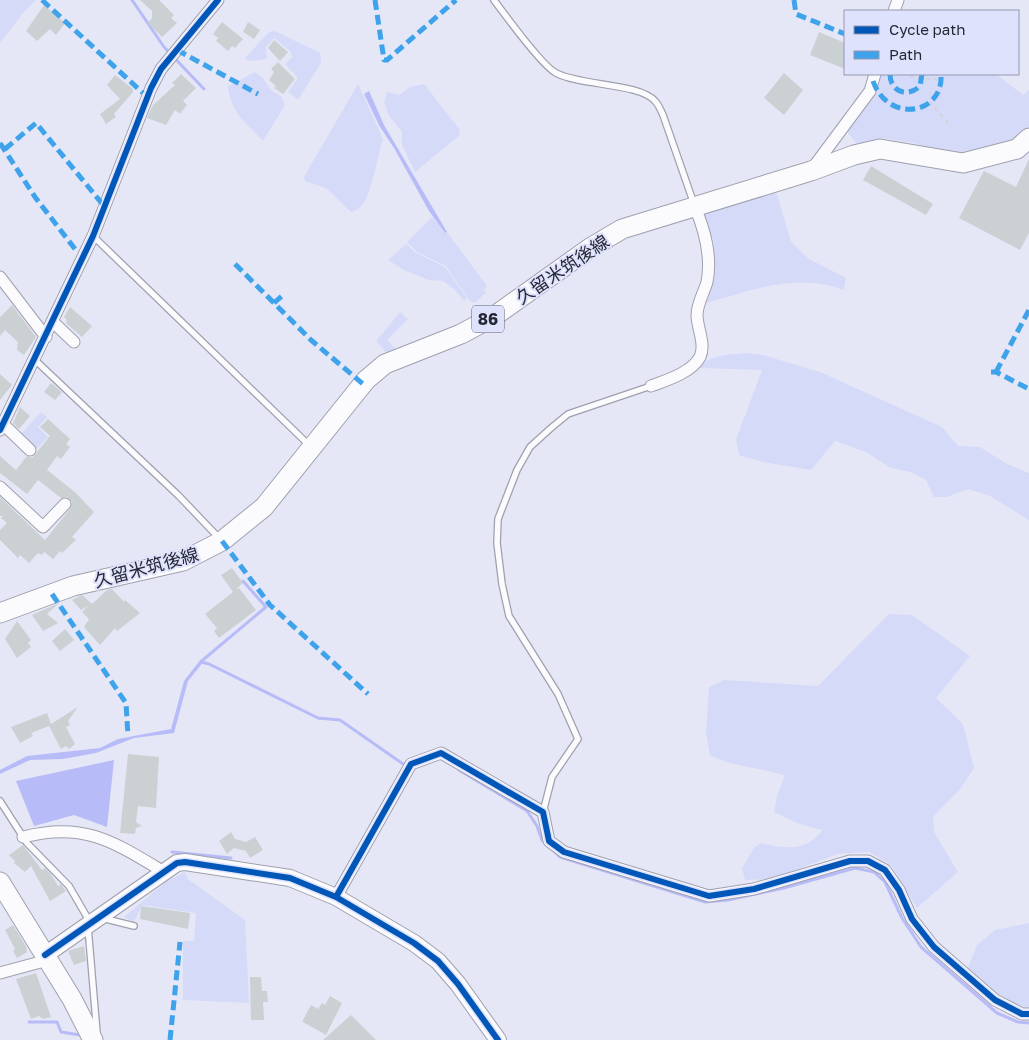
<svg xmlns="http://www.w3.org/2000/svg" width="1029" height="1040" font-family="'Golos Text','Noto Sans JP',sans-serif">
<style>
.green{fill:#d6daf9}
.water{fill:#b7bcf8}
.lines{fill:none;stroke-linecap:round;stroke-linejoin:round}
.stream{stroke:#b7bcf8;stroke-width:3}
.building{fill:#cbd1d3}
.lane-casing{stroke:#9fa0ad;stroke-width:8}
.street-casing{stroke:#9fa0ad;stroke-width:13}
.secondary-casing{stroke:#9fa0ad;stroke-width:18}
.primary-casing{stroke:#9fa0ad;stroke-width:21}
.path{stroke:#d3d3d8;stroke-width:2;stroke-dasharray:4 4;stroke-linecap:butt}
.lane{stroke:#fbfbfe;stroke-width:5.5}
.street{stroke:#fbfbfe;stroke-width:11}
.secondary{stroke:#fbfbfe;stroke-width:16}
.primary{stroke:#fbfbfe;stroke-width:19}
.quiet{stroke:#3ea3eb;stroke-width:5;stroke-dasharray:10 5;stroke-linecap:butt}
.cycleway-casing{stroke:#dee2fd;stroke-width:9}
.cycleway{stroke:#0057b8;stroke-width:6}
.labels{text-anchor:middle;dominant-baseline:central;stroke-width:4;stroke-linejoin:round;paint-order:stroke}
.shield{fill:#dee2fd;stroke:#5e6071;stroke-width:1}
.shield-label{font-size:16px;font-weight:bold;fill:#272835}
.street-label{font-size:18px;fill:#272835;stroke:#dee2fd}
</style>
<rect width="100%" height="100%" fill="#e5e7f6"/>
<path class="green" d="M0,0H36C22,11 13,29 0,42Z
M275,31L320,53L321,63L298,100L288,92L298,78L285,64L292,57L291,52L274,38L266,47L267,59L249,61L245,58L269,32Z
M255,72L262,77L271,90L282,97L285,105L263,141C245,122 231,113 228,86Z
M878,74H996L1023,95L1029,90V132L1007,148L974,153L934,150L914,143L882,138L860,147L848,133L849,124Z
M358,84L383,139C378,154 371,198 361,206C359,209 354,211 351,212L326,188L305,181L304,177Z
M424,84L460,130L459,136L415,172L402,145V132L389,116L384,102L387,92L399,95L410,87Z
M767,190L777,194L791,242L809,259L846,278L844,290C797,272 753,290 706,303L714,277V242L701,212Z
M432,217L445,233L447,232L487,286L484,290L479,288L486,292L475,303L470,301L446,266L417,252L407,242Z
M406,244L416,253L445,267L467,298L464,301L454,289L443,281L429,280L404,270L388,260Z
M400,312L408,319L387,340L398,351L388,355L376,341Z
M745,353L763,355L820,372L942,427L958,446L980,447L1007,464L1029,473V520L990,496L968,489L947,497H934L926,480L911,472L891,468L866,452L835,441L811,470L763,462L739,455L736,440L762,370L700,368C707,354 731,355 745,353Z
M41,412L47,417L38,427L48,437L35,451L21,434Z
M889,614L912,615L970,656L936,698L963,724L974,768L961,788L933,817L934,832L958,872L917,908L891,865L869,852L838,854L772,879L745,880L742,868L754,848L761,843C784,849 807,852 822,830L797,823L774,812L777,796L785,776C760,767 733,767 710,755L706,733L709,687L724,680L818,686Z
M185,872L188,879L245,920L249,1003L183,1000V941H194L196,913L142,905L134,922L124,917L167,881Z
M1029,923V1008C1006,1008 984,983 968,968L977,945L995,930Z"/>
<path class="water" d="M369,91L384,125L447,232L445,233L429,211L394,148L380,127L364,94Z
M201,659L205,660L188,681L174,733L134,738L96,753L63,759L30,760L0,774V770L27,756L100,748L118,739L171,729L184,681Z
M114,760L107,827L74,815L34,826L16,781Z"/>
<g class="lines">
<path class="stream" d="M132,0L164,47L204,89
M204,659L266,607L243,581
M201,662L209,664L318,718L340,720L406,766
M459,770L527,811L537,826L542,840L560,857L705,902L728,900L784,888L855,868L874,872L885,882L902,918L921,947L997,1013L1018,1022L1029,1023
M172,852L231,858
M29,1022H57L61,1032L80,1035"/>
</g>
<path class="building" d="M140,0H159L174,15L171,18L177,23L162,37L148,23L152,18V11Z
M44,5L65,23L56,35L50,29L37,41L26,31Z
M222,22L243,39L235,48L232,46L228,51L216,41L218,38L213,34Z
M248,22L260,30L254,39L243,32Z
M819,32L845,43V69L810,55Z
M274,40L288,52L280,61L268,48Z
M278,62L295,79L283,94L274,88L276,86L269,80L274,72L271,69Z
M784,73L803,90L784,115L764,98Z
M181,74L196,88L183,101L187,105L180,114L175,110L166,125L147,118L153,105L175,85L172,83Z
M115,75L133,89V92L114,114L116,117L106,124L100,114L120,99L107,85Z
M1029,159V233L1020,250L959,218L984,171L1016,187Z
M871,166L933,204L926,215L863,180Z
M12,305L36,337L24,355L17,350L18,342L5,330L0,336V317Z
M70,307L92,326L82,337L66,323L67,320L64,317Z
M0,374L12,385L0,400Z
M51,383L62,392L55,400L44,392Z
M20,407L30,416L19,429L13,423Z
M48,419L70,439L66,444L70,447L61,459L57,456L47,470L75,492L94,512L72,537L76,540L62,553L60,551L53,559L44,552L42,555L38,553L29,563L20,555L18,558L0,540V530L7,523L1,518L3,516H0V497L45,540L70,509L72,502L67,497L61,498L38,480L27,494L0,473V456L16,470L27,456L32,458L50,436L40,427Z
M232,568L243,583L235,590L239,588L256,610L219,638L214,631L217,628L205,614L233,592L221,575Z
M112,589L124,602L125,600L140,613L117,631L115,628L100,645L84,627L89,619L82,612L89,605L81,610L72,600L82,595L92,604L107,590Z
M59,603L47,614L58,623L43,631L32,615Z
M17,621L31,640L28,643L31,647L17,658L5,639Z
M65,629L74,640L60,651L52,641Z
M78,707L68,721L70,725L66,727L75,744L69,749L66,746L61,749L49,726L31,733L33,736L20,743L11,727L47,713L51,724Z
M128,754L159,757L156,808L138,806L136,822L142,826L136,828L135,834L120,833Z
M231,832L235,839L246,842L255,837L263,850L250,858L246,851L234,848L227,854L219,841Z
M23,845L42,870L45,868L50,873L58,886L61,884L66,891L50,901L31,866L25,872L14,863L15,861L9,855Z
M141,906L190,913L188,929L140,919Z
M13,925L27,948L26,949L27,952L17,958L13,951L15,949L5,930Z
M84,946L86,961L74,965L68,951Z
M36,973L51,1017L43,1019L39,1016L31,1019L16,979Z
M250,977H261L262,991H267L268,1002H263L264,1020H251Z
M330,996L342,1003L326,1035L303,1022V1020L311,1005L318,1009L322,1003L325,1005Z
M351,1015L376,1040H323Z"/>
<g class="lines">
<g class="lane-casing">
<path id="lane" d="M494,0C506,16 541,65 556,73C581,86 639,83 655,101C659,105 661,111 663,115L694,204
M93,236L309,445
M35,360L179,496L220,539
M0,801L27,843L69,886L87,917
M543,812L552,777L578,739L558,694L509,616L502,584L497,543L498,519L517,470L530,447L551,428L568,414L651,386
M102,918L134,926
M88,927L97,1033"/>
</g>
<g class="street-casing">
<path id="street" d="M894,11L898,0
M812,169L870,91L875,74
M0,277L46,337
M53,322L74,342
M651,386C667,380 691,373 700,357C706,344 697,328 697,315C697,304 704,292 707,282C712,256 705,231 695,207
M3,424L30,450
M0,430L93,236L151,88L161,69L218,0
M0,487L43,527L65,504
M23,837C84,821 114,842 164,872
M336,897L411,764L441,753L543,812L549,841L564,852L709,896L754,889L850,861H868L885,870L899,890L912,919L934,947L995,1000L1022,1014H1029
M0,973L48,960"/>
</g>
<g class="secondary-casing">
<path id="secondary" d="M45,955L177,863L185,862L290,878L336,897L414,943L438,961L458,984L498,1040"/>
</g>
<g class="primary-casing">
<path id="primary" d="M0,613L73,586L183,561L222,541L264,507L366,380L385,364L461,334L493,317L590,248L622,229L811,171L854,155L880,149L963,163L1017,149L1029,138
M0,882L72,999L93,1040"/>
</g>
<path class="path" d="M910,77L940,80
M929,102L951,126"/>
<use href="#lane" class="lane"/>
<use href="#street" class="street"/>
<use href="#secondary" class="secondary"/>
<use href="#primary" class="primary"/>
<path class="quiet" d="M42,0L143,93
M375,0L384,60H387L456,0
M794,0L796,14L845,34
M177,50L258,94
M890,74C890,92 908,98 920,86L922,74
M873,81C888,124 944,115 941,74
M0,143L35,197L75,249
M5,149L36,123L104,206
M235,264L311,340L363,384
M274,303L284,294
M991,372H996L1029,389
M996,372L1029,310
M222,541L270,605L368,694
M52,594L126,703L128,736
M170,1040L180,942"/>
<g class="cycleway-casing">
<path id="cycleway" d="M0,430L93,236L151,88L161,69L218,0
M336,897L411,764L441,753L543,812L549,841L564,852L709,896L754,889L850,861H868L885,870L899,890L912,919L934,947L995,1000L1022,1014H1029
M45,955L177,863L185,862L290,878L336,897L414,943L438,961L458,984L498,1040"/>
</g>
<use href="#cycleway" class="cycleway"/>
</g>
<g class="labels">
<rect class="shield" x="472" y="305.5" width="32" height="27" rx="4"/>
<g class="shield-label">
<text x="488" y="319">86</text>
</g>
<g class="street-label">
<text transform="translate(562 269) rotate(-34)">久留米筑後線</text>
<text transform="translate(146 567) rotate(-15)">久留米筑後線</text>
</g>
</g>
<rect x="844" y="10" width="175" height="65" fill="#dee2fd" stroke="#9598ad"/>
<rect x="854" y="26" width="25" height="8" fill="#0057b8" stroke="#9598ad"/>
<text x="889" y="35" font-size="15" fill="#272835">Cycle path</text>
<rect x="854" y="51" width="25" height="8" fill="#3ea3eb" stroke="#9598ad"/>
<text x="889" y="60" font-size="15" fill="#272835">Path</text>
</svg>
